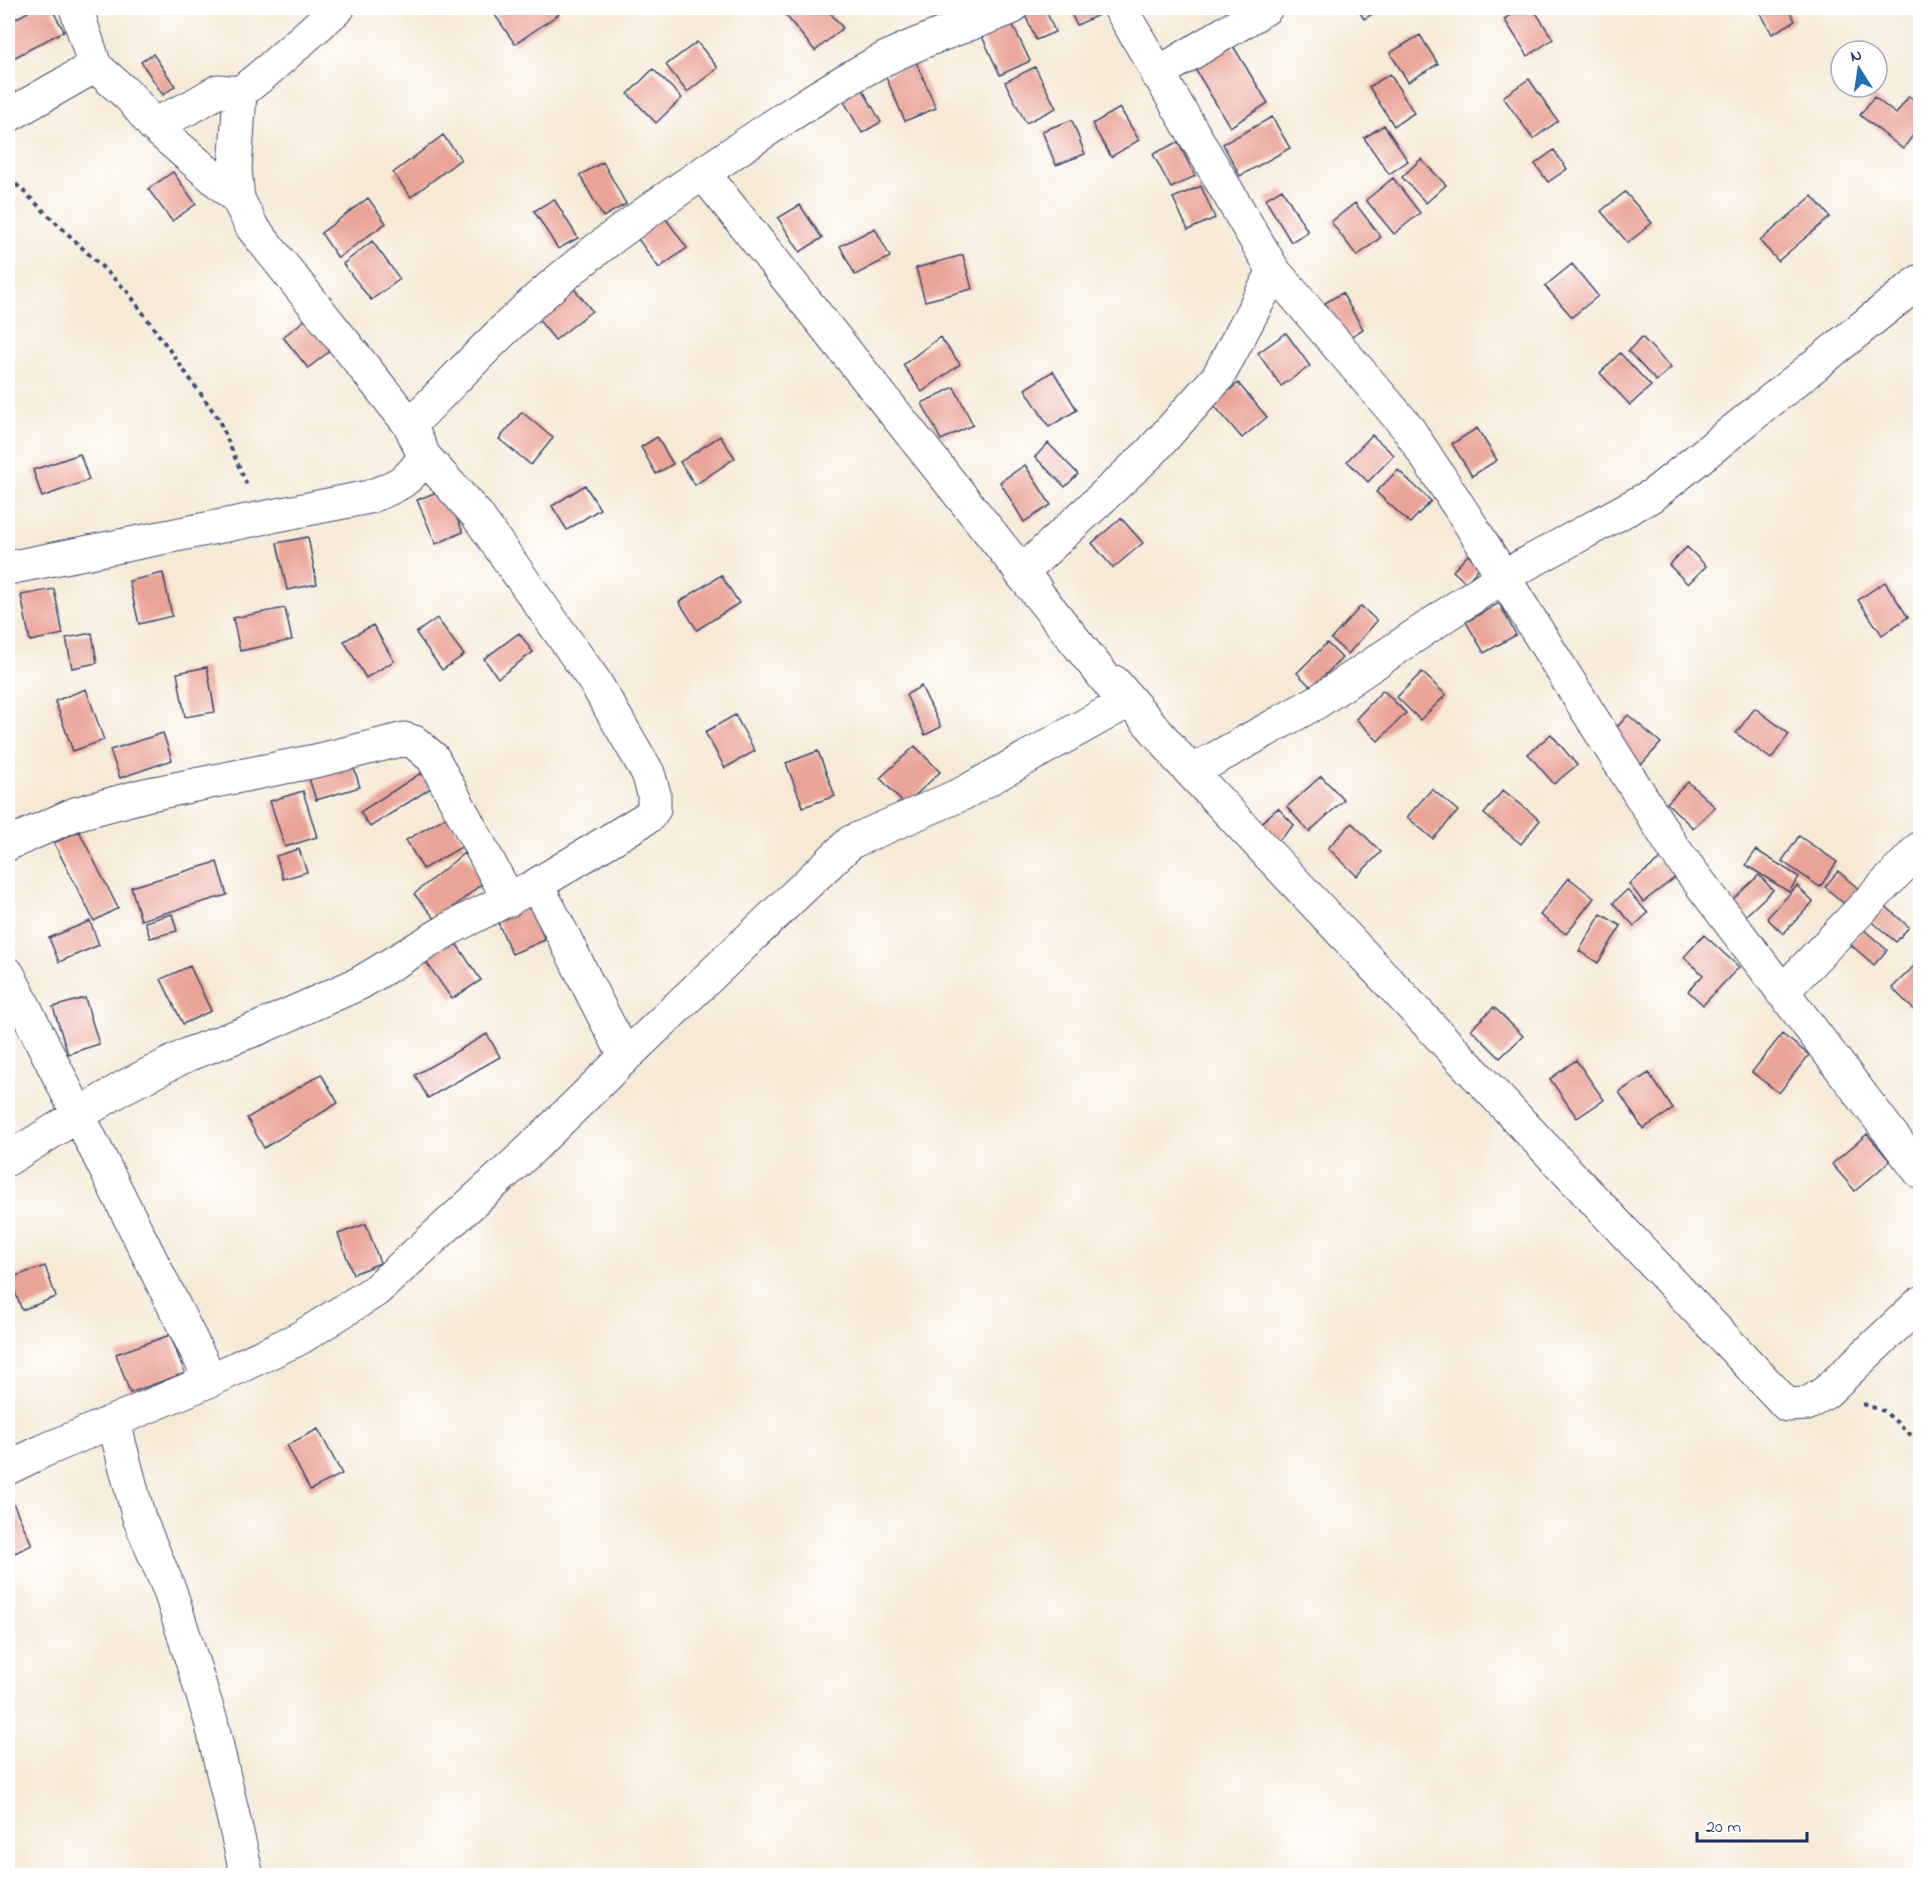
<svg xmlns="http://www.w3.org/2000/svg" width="1928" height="1883" font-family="'Indie Flower',sans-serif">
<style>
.building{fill:#eaa397}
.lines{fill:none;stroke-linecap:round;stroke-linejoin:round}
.minor-casing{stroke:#3c4b70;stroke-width:35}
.path{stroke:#3c4b70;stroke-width:4;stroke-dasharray:4.5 4.5;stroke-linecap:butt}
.minor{stroke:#fff;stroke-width:33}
</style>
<rect width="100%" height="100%" fill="#fff"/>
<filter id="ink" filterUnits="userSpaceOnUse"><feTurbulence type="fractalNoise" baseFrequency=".0167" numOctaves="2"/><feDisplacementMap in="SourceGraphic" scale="12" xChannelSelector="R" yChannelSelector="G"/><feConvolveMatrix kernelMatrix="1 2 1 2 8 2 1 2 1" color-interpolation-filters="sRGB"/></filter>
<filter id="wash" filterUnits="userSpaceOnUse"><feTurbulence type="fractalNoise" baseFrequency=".008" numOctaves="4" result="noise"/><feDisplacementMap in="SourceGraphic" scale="24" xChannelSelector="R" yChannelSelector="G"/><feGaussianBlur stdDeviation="1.35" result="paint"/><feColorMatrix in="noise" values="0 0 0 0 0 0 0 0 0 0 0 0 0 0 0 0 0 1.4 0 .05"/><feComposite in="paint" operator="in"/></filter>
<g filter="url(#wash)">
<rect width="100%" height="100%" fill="#f6ead7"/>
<g id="blocks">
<path class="building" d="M35,8H51L64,31L8,61V23Z
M505,8H555L559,14L515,44L495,15Z
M790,8H826L843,28L815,51L784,13Z
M1022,8H1045L1055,32L1036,40Z
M1068,8H1108L1109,10L1077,25Z
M1357,8H1383L1364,19Z
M1509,8H1533L1553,39L1528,56L1504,19L1513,14Z
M1758,8H1788L1795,21L1772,34Z
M1008,15L1030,61L1000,75L978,28Z
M1420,35L1438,64L1408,82L1390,53Z
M1230,41L1268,103L1230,127L1192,64Z
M697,42L718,68L687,92L666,65Z
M153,54L175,86L163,95L141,62Z
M916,62L936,108L905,121L885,75Z
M1035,67L1056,108L1026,123L1005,82Z
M653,69L682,98L656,123L628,94Z
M1390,74L1414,113L1394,126L1369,87Z
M1529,79L1558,121L1533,139L1503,97Z
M860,85L881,122L862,133L841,96Z
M1909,96L1920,105V126L1903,149L1860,115L1874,97L1896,114Z
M1120,108L1139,140L1111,157L1092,124Z
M1272,117L1290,148L1240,176L1223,144Z
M1072,120L1085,154L1056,165L1042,131Z
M1384,125L1408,161L1389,174L1364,138Z
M443,135L461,159L411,197L393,173Z
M1178,142L1195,176L1171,188L1153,154Z
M1554,150L1567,169L1548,182L1535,164Z
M1421,159L1446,185L1426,203L1402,177Z
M603,162L626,204L603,217L580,175Z
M173,172L196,204L172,221L148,189Z
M1393,178L1420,213L1394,234L1366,200Z
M1201,186L1215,218L1188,230L1173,198Z
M1282,189L1308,232L1291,242L1265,199Z
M1625,192L1652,223L1628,243L1601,211Z
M1812,196L1830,217L1778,261L1760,241Z
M368,198L386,223L338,258L321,233Z
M554,199L578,238L558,249L534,211Z
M1355,203L1381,237L1357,256L1331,222Z
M800,205L822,238L800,252L778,218Z
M661,212L687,248L659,268L633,232Z
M875,228L890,257L855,275L840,246Z
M372,241L400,279L371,300L343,264Z
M963,255L972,289L925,301L916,268Z
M1572,264L1598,296L1572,317L1545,286Z
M572,286L592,311L555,340L535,315Z
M1342,293L1363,329L1346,340L1325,303Z
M310,316L335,347L308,368L283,337Z
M1286,333L1310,366L1281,386L1258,353Z
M940,337L960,364L922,392L903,365Z
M1642,337L1671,368L1656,381L1628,351Z
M1620,353L1651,386L1630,405L1600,373Z
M1053,371L1077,410L1049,427L1025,389Z
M1238,383L1267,417L1242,438L1213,404Z
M954,387L973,425L941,440L922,403Z
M522,412L553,438L531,465L499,439Z
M1477,428L1497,460L1472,476L1452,444Z
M1372,435L1394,455L1368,482L1347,461Z
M720,436L735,458L695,485L680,462Z
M657,437L673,464L656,474L641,447Z
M1048,443L1078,474L1065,487L1035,457Z
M80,454L89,480L42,497L33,470Z
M1025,465L1051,505L1024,522L1000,482Z
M1398,470L1431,501L1410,523L1376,492Z
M585,485L600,509L567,530L552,506Z
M444,489L463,532L436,544L417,500Z
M1121,518L1143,543L1113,568L1092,543Z
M308,537L317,584L287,590L277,543Z
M1687,547L1706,566L1688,584L1669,565Z
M1468,555L1481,566L1466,583L1453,571Z
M163,573L172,616L139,624L129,581Z
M721,575L739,603L697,630L679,602Z
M1885,582L1908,617L1882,635L1858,600Z
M54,589L63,634L30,641L21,595Z
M1499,603L1516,635L1484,653L1466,622Z
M1361,606L1377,621L1348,654L1331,639Z
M285,608L292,640L240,651L233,618Z
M437,618L464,655L442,670L416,633Z
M373,625L394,661L366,678L344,641Z
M92,633L97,663L72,668L66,638Z
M519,633L533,652L498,678L484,659Z
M1327,643L1342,658L1312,688L1297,673Z
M207,667L215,712L185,717L177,673Z
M1422,672L1446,695L1420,720L1397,697Z
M921,686L941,727L925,735L906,695Z
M86,689L104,740L73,751L55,701Z
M1383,690L1406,713L1378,741L1356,719Z
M1755,708L1789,734L1771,759L1736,733Z
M735,715L755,751L725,768L705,732Z
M1628,715L1661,743L1640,766L1607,738Z
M163,733L172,760L120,778L110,750Z
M1551,734L1577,765L1554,784L1528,754Z
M915,746L940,772L905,805L880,778Z
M818,751L835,796L803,807L786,763Z
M351,759L360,787L316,800L307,772Z
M421,773L431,788L370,827L360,812Z
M1321,776L1344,800L1309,832L1287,807Z
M1688,782L1715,807L1693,828L1667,803Z
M1432,789L1458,811L1433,839L1407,817Z
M1503,790L1540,820L1521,844L1484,814Z
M303,791L317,837L285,847L270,801Z
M1278,808L1294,825L1278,841L1261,823Z
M448,816L465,845L423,869L406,840Z
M1352,823L1381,852L1357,876L1328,848Z
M79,831L118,908L94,921L54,843Z
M1799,836L1837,862L1820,887L1782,861Z
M299,849L307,872L283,879L276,856Z
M1756,850L1799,877L1789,892L1746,865Z
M464,853L486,880L437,921L414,894Z
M1667,854L1681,873L1643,902L1629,884Z
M217,862L227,895L141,920L131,887Z
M1838,871L1862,892L1848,907L1825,887Z
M1759,875L1773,890L1744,917L1730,902Z
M1569,878L1594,898L1566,934L1540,915Z
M1797,886L1813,902L1783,934L1767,918Z
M1627,890L1648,913L1634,926L1613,903Z
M530,903L545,940L512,954L496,918Z
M1883,904L1909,927L1896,942L1870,920Z
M172,914L177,931L150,938L145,922Z
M1601,914L1621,926L1598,963L1579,951Z
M90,921L99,945L59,962L49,938Z
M1863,929L1887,950L1874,965L1850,944Z
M1704,935L1739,967L1703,1005L1688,991L1703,975L1684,957Z
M453,939L481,980L452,999L424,959Z
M1915,965L1920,970V1016L1892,988Z
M190,966L211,1011L183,1024L161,979Z
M85,998L99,1044L68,1054L53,1007Z
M8,1005L18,1028L8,1032Z
M1494,1007L1523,1036L1500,1058L1471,1029Z
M487,1034L500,1057L428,1098L415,1075Z
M1782,1034L1809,1055L1779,1093L1752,1072Z
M1576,1060L1604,1100L1577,1118L1550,1079Z
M1649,1073L1673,1109L1643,1129L1619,1092Z
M321,1074L338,1103L264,1148L247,1118Z
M1867,1134L1890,1161L1855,1191L1832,1164Z
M366,1224L380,1263L353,1274L338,1234Z
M45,1266L56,1297L22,1310L10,1278Z
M170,1335L185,1373L130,1393L116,1354Z
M318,1429L342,1474L310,1490L287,1445Z
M8,1492L32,1545L8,1556Z"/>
</g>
</g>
<g filter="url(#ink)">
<use href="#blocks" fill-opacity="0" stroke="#3c4b70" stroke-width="1.5"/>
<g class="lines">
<g class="minor-casing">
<path id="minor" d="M76,8L95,66L130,97L153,125L191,107L218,91L240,93L235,169L238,199L252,227L410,425
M1120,8L1274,271L1407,427L1467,519L1674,849L1920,1172
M1157,74L1266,8
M240,93L267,71L338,8
M8,116L95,66
M153,125L238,199
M703,173L1036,590
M424,456L477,515L595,682L648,773L654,794V809L648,817L536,885C568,940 592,998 624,1053V1058
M8,568L369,497C395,487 411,481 424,456L410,425C459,376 506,324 559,280C611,236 667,197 724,159C772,126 821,93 873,65C917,41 965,27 1011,8
M1114,682L1191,772L1317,702L1502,577L1653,495L1920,281
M1176,756L1787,1405L1807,1404L1826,1392L1920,1303
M8,844L75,814L145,795L320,760L404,739L414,742L433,758L509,900
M8,974L211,1380
M1782,992L1920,848
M8,1159L124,1087L189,1054L259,1028L360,983L451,928L526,890
M114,1423L139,1518L170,1591L211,1721L247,1876
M8,1468L43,1451L211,1380L300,1338L375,1291L527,1153L624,1058L851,842L962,794L1125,703L1021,573L1151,452L1218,377L1274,271"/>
</g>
<path class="path" d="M8,168L16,184L128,292L218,418L247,485
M1863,1404L1884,1411L1920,1443"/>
<use href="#minor" class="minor"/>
</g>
</g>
<rect width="1928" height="1883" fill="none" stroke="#fff" stroke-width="30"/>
<g transform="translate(1859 69) rotate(348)"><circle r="28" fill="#ffffff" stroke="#a4acbf" stroke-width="1.5"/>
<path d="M0-4.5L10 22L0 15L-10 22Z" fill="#1f6fb2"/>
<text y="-9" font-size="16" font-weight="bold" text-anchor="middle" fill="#1b2f5e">N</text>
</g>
<path d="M1697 1832v9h110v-9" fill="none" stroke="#1b2f5e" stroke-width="3"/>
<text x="1706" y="1832" font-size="18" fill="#1b2f5e" stroke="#ffffff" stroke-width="4.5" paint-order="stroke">20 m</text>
</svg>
